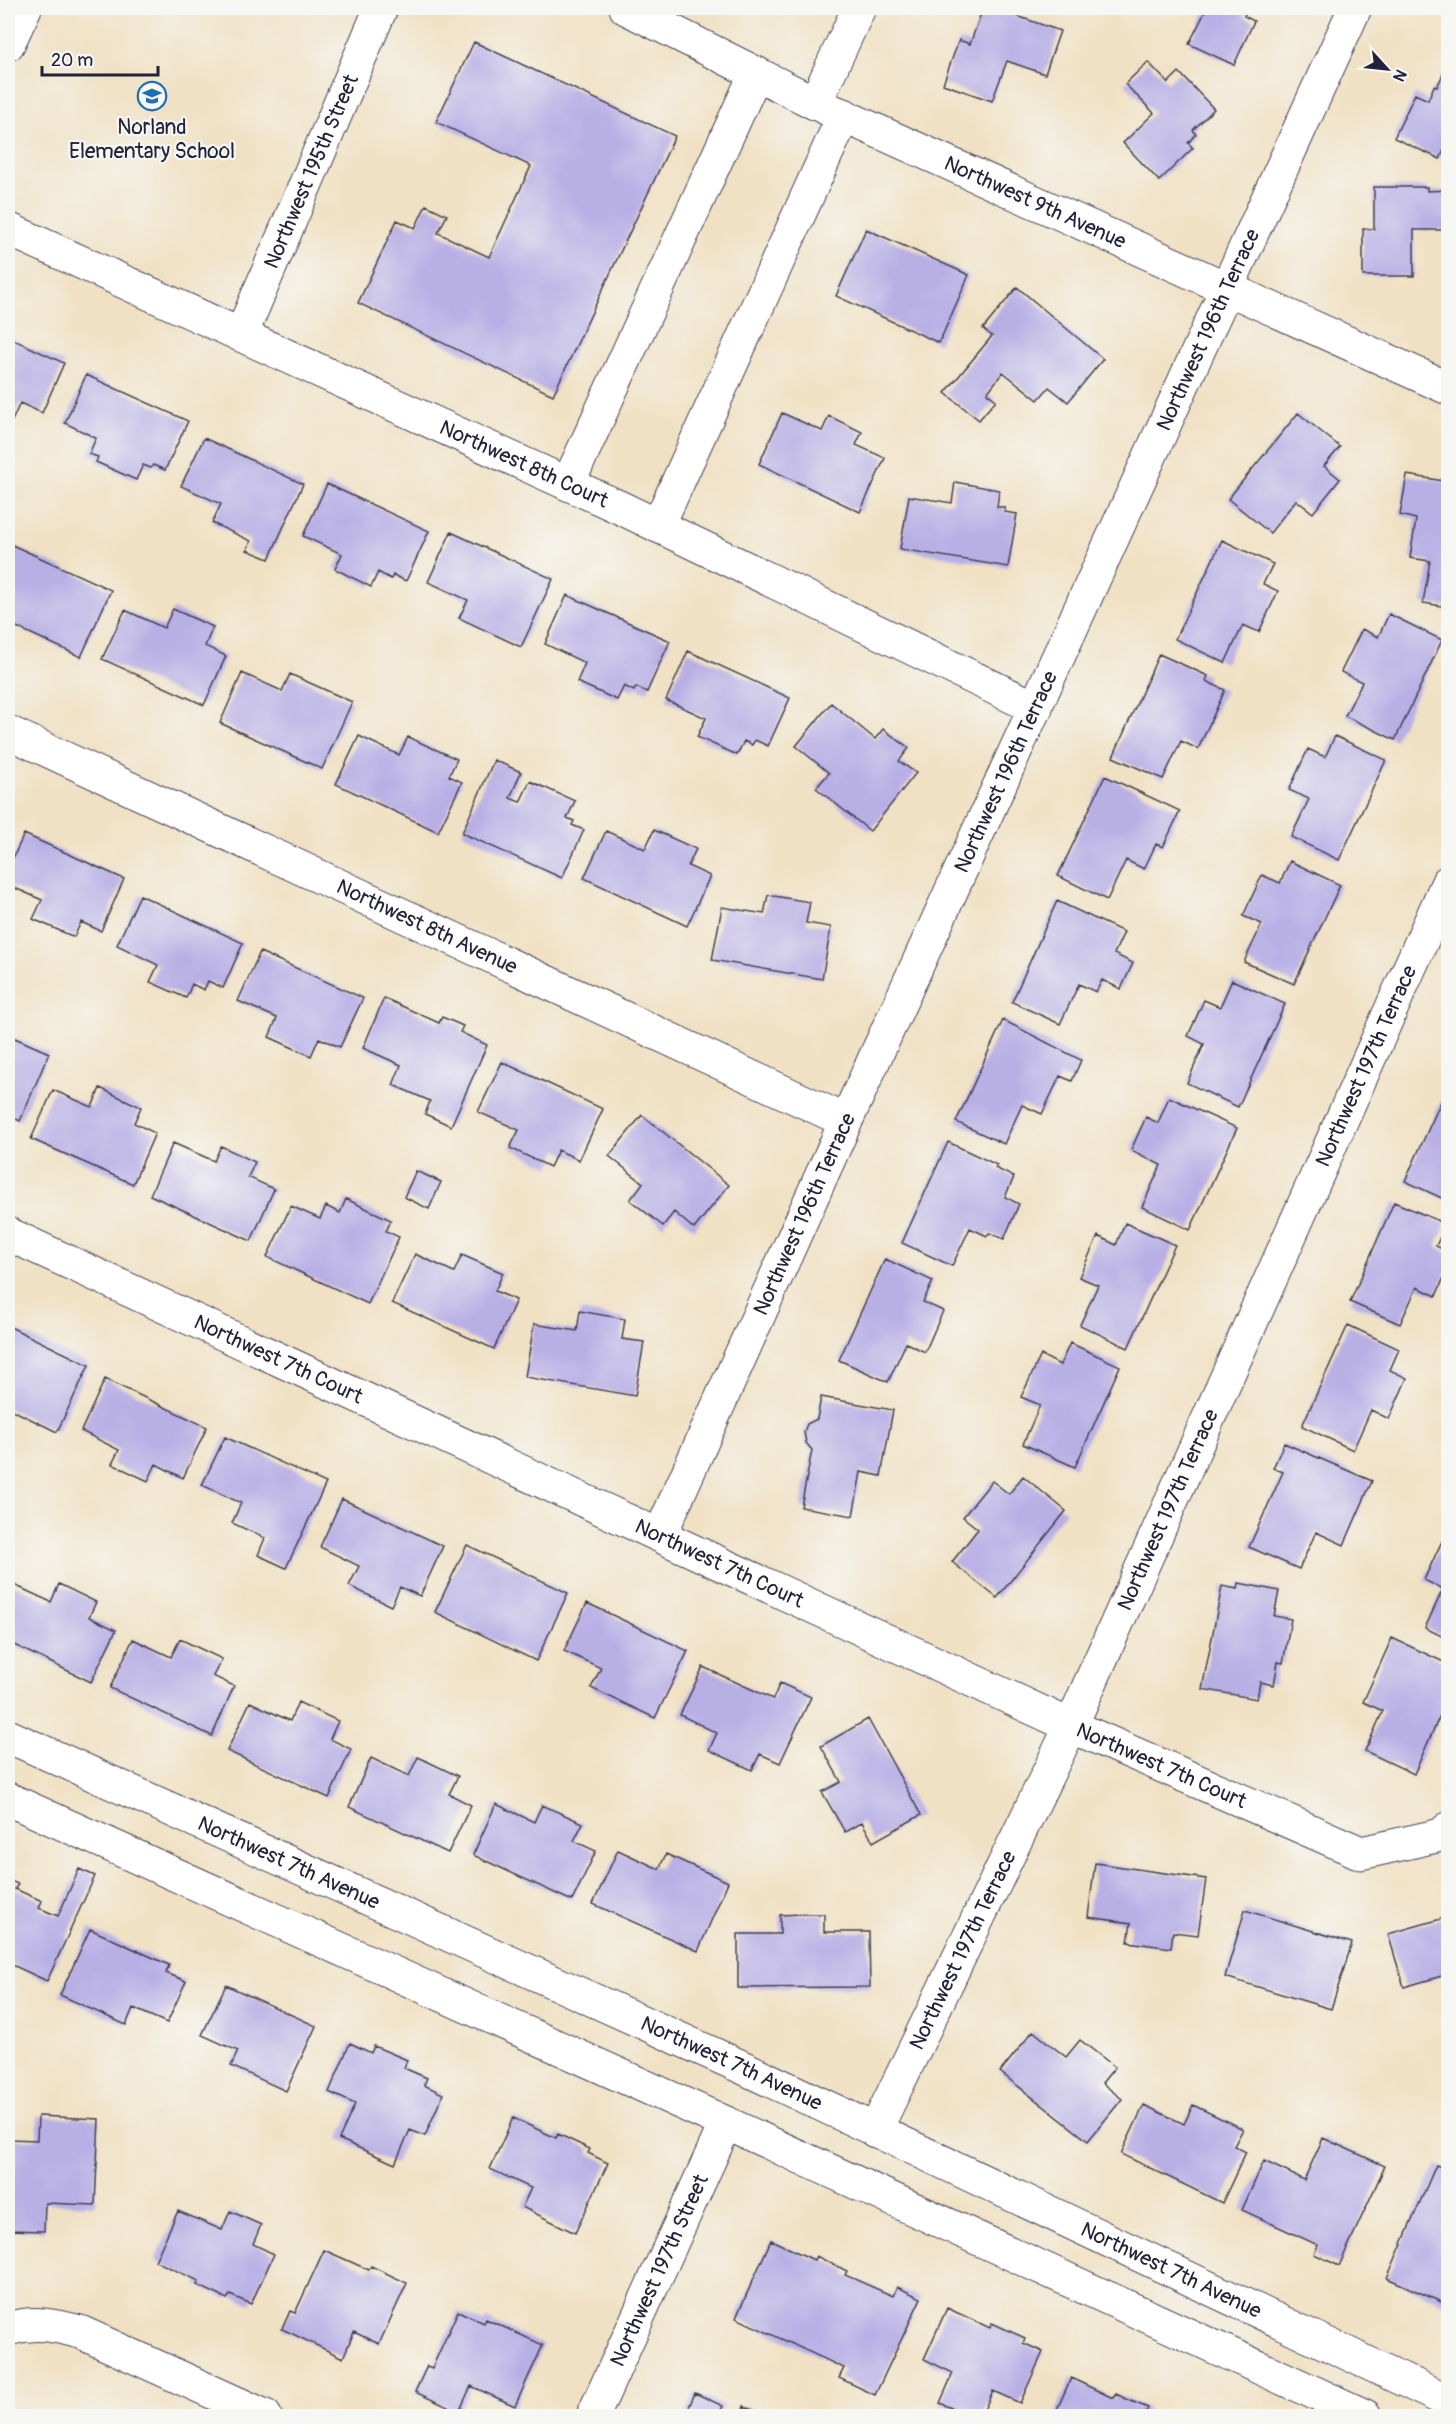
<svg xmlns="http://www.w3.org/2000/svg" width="1456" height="2424" font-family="Pangolin,sans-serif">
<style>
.building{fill:#b8afe5}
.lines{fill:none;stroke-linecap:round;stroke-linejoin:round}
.minor-casing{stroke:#413f50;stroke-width:35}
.minor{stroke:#fff;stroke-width:33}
.labels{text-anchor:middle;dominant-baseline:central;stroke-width:4.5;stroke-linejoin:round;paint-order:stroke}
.poi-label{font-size:21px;fill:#22223b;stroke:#f6f6f2}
.street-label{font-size:21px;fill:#22223b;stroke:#f6f6f2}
</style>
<rect width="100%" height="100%" fill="#f6f6f2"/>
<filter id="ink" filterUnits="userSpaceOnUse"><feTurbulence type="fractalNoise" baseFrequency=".0167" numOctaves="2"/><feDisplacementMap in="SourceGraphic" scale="12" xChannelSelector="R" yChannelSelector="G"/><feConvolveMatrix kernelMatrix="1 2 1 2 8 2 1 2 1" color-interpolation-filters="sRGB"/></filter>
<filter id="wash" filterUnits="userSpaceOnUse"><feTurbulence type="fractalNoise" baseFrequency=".008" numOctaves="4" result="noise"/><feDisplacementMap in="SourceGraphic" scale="24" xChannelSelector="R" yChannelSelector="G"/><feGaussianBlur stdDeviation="1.35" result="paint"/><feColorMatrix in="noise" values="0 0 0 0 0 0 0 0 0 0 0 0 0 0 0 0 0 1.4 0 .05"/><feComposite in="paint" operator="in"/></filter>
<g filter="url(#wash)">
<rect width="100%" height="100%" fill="#f0e1c4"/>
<g id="blocks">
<path class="building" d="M983,8H994L1060,31L1045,74L1007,61L992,101L943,84L959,40L970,44Z
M1207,8H1248L1244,16L1254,21L1234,65L1189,44Z
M474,42L675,136L553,395L358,303L397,220L415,228L426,205L447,215L438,233L489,257L531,166L436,122Z
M1148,62L1168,83L1179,72L1214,109L1193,130L1196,134L1188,143L1193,148L1159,181L1123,143L1154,113L1125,84Z
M1448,63V141L1440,159L1394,138L1415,94L1428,100L1434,86L1437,87Z
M1374,187H1427V191L1447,190V230H1414V276H1363V228L1374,229Z
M866,229L969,275L939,343L836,296Z
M1017,287L1103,359L1068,402L1049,387L1038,400L1003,372L987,393L996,400L979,420L945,393L992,336L983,329Z
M8,337L64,363L42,413L20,403L12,421L8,419Z
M86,375L188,421L165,470L153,465L151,468L143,465L136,480L96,462L98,457L89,454L96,438L65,423Z
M782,413L822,431L829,416L862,432L856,445L885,458L860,512L759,464Z
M1298,413L1340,447L1324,466L1340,479L1313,513L1296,500L1270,533L1228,499Z
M204,438L303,484L269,559L247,550L251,541L212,523L221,504L181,486Z
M1407,475L1444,481V476L1448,477V607L1423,603L1430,561L1410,558L1416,519L1400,515Z
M955,482L999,490L997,507H1005L1004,512L1017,514L1008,567L900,549L909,496L952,503Z
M327,484L429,531L406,581L393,575L391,579L378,572L371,587L335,569L342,554L303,536Z
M451,532L553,579L521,647L459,618L468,600L428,582Z
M1222,540L1273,564L1263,584L1278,591L1259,632L1243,625L1225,663L1175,639Z
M10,544L111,590L81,657L8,623V550Z
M567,595L670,641L647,692L636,687L634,691L624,686L617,700L577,682L585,663L545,644Z
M173,609L213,627L205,646L226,656L204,705L102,659L125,610L164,628Z
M1389,614L1442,640L1395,740L1345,716L1362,682L1341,672L1362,629L1378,637Z
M688,651L790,698L768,746L755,740L752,745L744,741L737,755L697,737L706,718L666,700Z
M1159,654L1208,676L1206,681L1225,690L1198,749L1181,741L1163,779L1113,757Z
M242,673L282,691L290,674L352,702L322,769L220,723Z
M831,703L875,739L883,729L909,748L899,761L916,773L870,831L816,788L829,773L796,746Z
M359,736L399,755L408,737L457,759L449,776L462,782L438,832L336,784Z
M1335,736L1386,760L1339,860L1291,837L1309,799L1289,790L1308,749L1325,757Z
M494,760L521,772L510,798L520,802L530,781L575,801L567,818L574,821L572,825L584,830L562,878L462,833Z
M1105,776L1180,811L1163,847L1156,844L1144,869L1126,860L1107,900L1058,876Z
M654,830L696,849L688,866L710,876L687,926L584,878L606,831L645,849Z
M24,834L124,879L101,931L81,922L74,937L33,919L42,900L8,885V869Z
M1290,861L1340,885L1294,984L1244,962L1262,924L1243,916L1262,875L1280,883Z
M140,895L243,943L223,988L208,981L204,990L192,984L186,998L150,982L158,965L117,945Z
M768,895L810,902L806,923L831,927L822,979L712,960L722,907L764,914Z
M1057,901L1124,932L1114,954L1133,963L1121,989L1102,980L1096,992L1079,984L1060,1024L1012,1002Z
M260,952L363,998L340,1047L319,1038L311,1056L269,1037L277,1018L238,1001Z
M1232,980L1285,1004L1238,1107L1187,1083L1204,1044L1188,1036L1204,1000L1220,1007Z
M384,998L439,1023L442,1017L463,1026L460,1032L487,1045L451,1126L425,1114L430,1101L393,1085L401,1065L363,1048Z
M1003,1020L1081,1060L1072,1081L1060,1076L1042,1114L1022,1105L1004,1144L956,1122Z
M8,1035L49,1053L20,1121L8,1115Z
M502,1062L603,1109L579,1160L558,1150L550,1167L510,1148L519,1130L478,1112Z
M1448,1086V1201L1405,1181Z
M100,1088L141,1107L134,1123L155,1133L133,1184L31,1139L53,1090L92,1107Z
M1169,1097L1237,1128L1190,1230L1142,1207L1161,1165L1131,1150L1146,1117L1158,1123Z
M642,1115L729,1185L694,1229L674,1212L663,1226L630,1200L643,1183L609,1156Z
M948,1142L997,1165L995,1168L1014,1177L1005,1197L1019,1204L1004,1239L989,1233L987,1236L970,1228L952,1266L902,1243Z
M173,1143L214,1161L221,1146L255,1162L248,1177L274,1189L251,1241L150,1195Z
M416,1171L441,1182L429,1209L404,1197Z
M346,1199L391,1220L386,1231L399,1237L368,1304L267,1257L291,1206L320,1219L326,1206L340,1213Z
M1394,1202L1446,1224L1436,1246L1448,1252V1268L1436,1296L1417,1287L1400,1324L1350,1302Z
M1125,1223L1175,1245L1128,1348L1080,1325L1098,1285L1079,1277L1098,1236L1116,1245Z
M415,1254L454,1272L462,1255L503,1273L495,1291L516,1300L494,1349L392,1303Z
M885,1259L933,1281L923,1302L943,1311L925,1352L906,1343L888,1382L839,1360Z
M580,1311L625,1319L622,1339L644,1342L635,1396L525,1377L534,1324L577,1331Z
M1348,1325L1399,1349L1390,1370L1407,1378L1389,1419L1371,1410L1353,1450L1302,1426Z
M8,1326L89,1365L57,1432L8,1408Z
M1070,1343L1120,1366L1075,1467L1023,1444L1040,1405L1021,1397L1041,1355L1060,1365Z
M105,1379L207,1427L183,1478L156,1464L148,1481L112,1464L119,1450L81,1431Z
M821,1397L893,1410L881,1476L861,1472L853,1516L801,1507L812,1450L806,1443L804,1432L807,1424L817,1419Z
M225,1437L326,1483L286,1568L258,1555L265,1538L232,1523L241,1503L202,1485Z
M1284,1443L1372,1481L1344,1545L1316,1532L1299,1569L1249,1547L1283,1472L1273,1468Z
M1023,1476L1066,1511L997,1598L952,1562L978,1529L963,1517L992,1481L1009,1494Z
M342,1499L443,1546L420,1596L400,1587L391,1606L349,1586L359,1566L320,1547Z
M1442,1541L1448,1544V1639L1425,1628L1443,1589L1424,1580Z
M467,1545L568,1593L536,1661L435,1612Z
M1239,1583L1279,1591L1274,1616L1291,1619L1283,1663L1278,1662L1274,1685L1260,1682L1257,1699L1202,1689L1222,1586L1238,1589Z
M12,1584L51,1602L59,1584L96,1602L89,1617L116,1630L91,1682L8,1642V1592Z
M587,1603L688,1651L655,1718L591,1688L601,1668L564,1651Z
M1392,1638L1448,1664V1697L1414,1774L1365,1751L1383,1711L1363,1702Z
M133,1639L171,1657L180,1639L222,1659L213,1676L234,1686L212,1736L110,1688Z
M703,1667L773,1699L780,1683L811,1697L780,1763L760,1754L752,1770L709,1750L717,1733L680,1715Z
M250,1702L290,1721L298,1702L338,1721L330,1739L351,1749L329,1798L227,1751Z
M868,1719L921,1815L873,1842L862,1822L845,1832L822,1792L841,1782L821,1746Z
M418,1757L458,1776L449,1794L471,1805L448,1853L349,1807L371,1758L409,1776Z
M496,1804L534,1822L542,1805L583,1823L574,1841L596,1851L572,1901L473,1855Z
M618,1850L659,1869L666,1854L728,1882L698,1951L593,1904Z
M1095,1863L1206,1879L1198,1935L1173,1932L1171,1948L1128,1942L1131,1923L1088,1917Z
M79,1869L95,1876L47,1981L8,1963V1880L18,1884L15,1889L42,1901L39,1908L58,1916Z
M1245,1910L1352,1943L1331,2009L1225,1977Z
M802,1914H824V1932H869L870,1987L738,1988V1934H780V1915Z
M1448,1917V1984L1445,1975L1404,1987L1388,1934Z
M90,1929L169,1965L166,1973L186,1981L167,2023L133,2008L126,2025L60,1995Z
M226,1985L316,2026L286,2091L231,2066L238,2051L202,2035Z
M1033,2031L1066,2057L1080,2040L1115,2067L1102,2083L1122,2099L1088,2141L1000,2072Z
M350,2043L371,2053L374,2046L407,2060L404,2068L427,2078L424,2085L443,2094L425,2136L410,2130L395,2164L339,2139L355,2104L329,2092Z
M1144,2105L1184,2124L1193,2105L1243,2129L1234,2146L1246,2152L1222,2203L1121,2154Z
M38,2116L99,2119L95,2205L45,2203L44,2231L8,2230V2139L37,2140Z
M513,2118L556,2138L558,2134L590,2149L588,2153L608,2163L575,2233L522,2207L531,2188L490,2169Z
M1323,2138L1385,2166L1339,2266L1314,2254L1318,2245L1242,2210L1264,2161L1304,2180Z
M1436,2165L1448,2170V2305L1387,2278Z
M178,2211L222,2230L230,2211L261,2225L253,2244L274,2254L251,2304L230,2295L227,2299L197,2285L199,2281L155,2261Z
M771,2240L814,2260L816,2256L847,2271L845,2275L893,2296L897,2287L921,2298L875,2395L839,2378L844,2368L736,2318Z
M324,2250L369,2270L371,2266L407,2283L379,2344L354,2332L343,2358L282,2329L290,2311L295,2313Z
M947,2308L990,2328L992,2323L1025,2338L1023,2343L1043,2352L1020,2403L993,2391L981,2416H970L940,2403L953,2373L924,2359Z
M458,2311L484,2323L486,2319L543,2345L515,2406L471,2386L459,2412L415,2392L427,2366L432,2368Z
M1071,2378L1113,2398L1116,2394L1131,2401L1148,2408L1146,2412L1154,2416H1054Z
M695,2393L723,2406L718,2416H685Z
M744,2406L766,2416H740Z"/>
</g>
</g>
<g filter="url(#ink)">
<use href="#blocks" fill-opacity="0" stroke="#413f50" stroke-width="1.5"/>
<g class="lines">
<g class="minor-casing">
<g id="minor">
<path id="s1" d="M626,8L815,103L1448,388"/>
<path d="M8,44L25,8"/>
<path d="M815,103L859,8"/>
<path id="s2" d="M8,229L621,508L1036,708"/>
<path id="s3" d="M241,335L381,8"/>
<path d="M568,484L756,73"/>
<path d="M658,526L844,115"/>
<path id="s4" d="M8,732L846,1121"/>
<path id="s5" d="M8,1234L1071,1726L1361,1853L1441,1835L1448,1829"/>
<path id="s6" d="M660,1535L846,1121L1355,8"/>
<path id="s7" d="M8,1736L744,2068L1448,2401"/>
<path d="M8,1799L726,2123L1365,2416"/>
<path id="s8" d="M875,2131L1071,1726L1448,882"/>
<path d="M8,2329C34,2321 53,2325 80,2332L265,2416"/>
<path id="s9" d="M593,2416L726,2123"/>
</g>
</g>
<use href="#minor" class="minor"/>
</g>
</g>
<defs>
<g id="school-ring" transform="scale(1.5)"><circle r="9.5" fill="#f6f6f2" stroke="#1f6fb2" stroke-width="1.5"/><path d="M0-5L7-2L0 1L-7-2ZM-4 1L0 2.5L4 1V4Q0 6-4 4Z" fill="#1f6fb2"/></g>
</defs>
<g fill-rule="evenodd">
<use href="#school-ring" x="152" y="96"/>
</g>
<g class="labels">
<g class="poi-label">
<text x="152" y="127">Norland<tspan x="152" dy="24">Elementary School</tspan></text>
</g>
<g class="street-label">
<text stroke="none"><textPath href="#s3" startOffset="178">Northwest 195th Street</textPath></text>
<text stroke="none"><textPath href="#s1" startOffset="453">Northwest 9th Avenue</textPath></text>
<text stroke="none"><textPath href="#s6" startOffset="1324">Northwest 196th Terrace</textPath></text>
<text stroke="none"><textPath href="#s2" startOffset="567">Northwest 8th Court</textPath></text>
<text stroke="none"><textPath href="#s6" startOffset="838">Northwest 196th Terrace</textPath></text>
<text stroke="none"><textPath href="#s4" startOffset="462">Northwest 8th Avenue</textPath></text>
<text stroke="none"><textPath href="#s8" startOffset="1173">Northwest 197th Terrace</textPath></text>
<text stroke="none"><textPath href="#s6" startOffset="352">Northwest 196th Terrace</textPath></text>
<text stroke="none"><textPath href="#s5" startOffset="298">Northwest 7th Court</textPath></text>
<text stroke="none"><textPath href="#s8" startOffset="687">Northwest 197th Terrace</textPath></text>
<text stroke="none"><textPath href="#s5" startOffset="784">Northwest 7th Court</textPath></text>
<text stroke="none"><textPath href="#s5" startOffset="1270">Northwest 7th Court</textPath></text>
<text stroke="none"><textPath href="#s7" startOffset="308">Northwest 7th Avenue</textPath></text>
<text stroke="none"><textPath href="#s8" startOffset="201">Northwest 197th Terrace</textPath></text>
<text stroke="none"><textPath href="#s7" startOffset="794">Northwest 7th Avenue</textPath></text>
<text stroke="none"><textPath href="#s9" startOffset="160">Northwest 197th Street</textPath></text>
<text stroke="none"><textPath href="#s7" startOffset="1280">Northwest 7th Avenue</textPath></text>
</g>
</g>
<rect width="1456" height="2424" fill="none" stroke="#f6f6f2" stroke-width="30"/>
<g transform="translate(1387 69) rotate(117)" stroke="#f6f6f2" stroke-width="4.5" paint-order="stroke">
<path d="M0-4.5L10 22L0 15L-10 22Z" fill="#22223b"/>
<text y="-9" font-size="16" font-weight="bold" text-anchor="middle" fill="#22223b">N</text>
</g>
<path d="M42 66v9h116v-9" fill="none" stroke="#22223b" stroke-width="3"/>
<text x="51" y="66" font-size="18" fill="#22223b" stroke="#f6f6f2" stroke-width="4.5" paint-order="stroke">20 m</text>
</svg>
